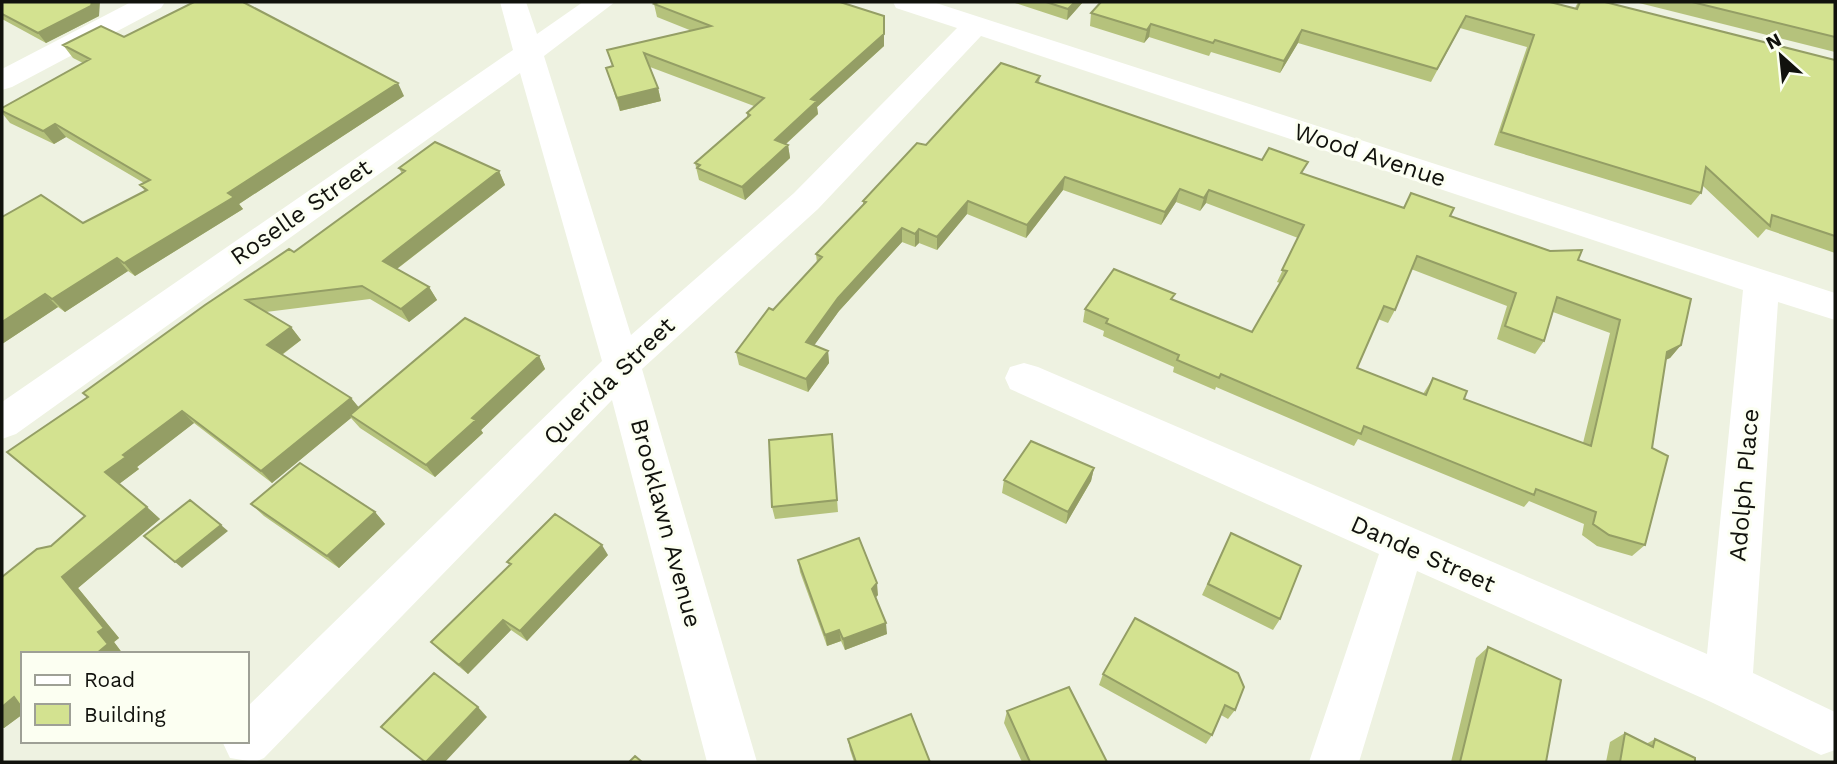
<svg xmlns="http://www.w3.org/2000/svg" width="1837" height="764" font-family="'Work Sans',sans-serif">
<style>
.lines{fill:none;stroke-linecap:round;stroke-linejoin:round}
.minor{fill:#fff;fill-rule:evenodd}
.wall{fill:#b5c27c;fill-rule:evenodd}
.shaded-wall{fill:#949e65}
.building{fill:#d3e290;stroke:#949e65;stroke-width:2;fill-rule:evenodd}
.labels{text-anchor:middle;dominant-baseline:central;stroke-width:6;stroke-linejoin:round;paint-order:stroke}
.street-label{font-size:24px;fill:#11120d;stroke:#fcfff2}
</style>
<rect width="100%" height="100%" fill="#eef2e1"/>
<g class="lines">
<path class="minor" d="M131,2H165L161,8L12,87L2,90V69Z
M500,2H526L537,34L583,2H615L544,56L631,335L794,193L957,28L896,8L893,2H933L1835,293V320L1778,302L1753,673L1835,712V750L1821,755L1711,702L1417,571L1359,762H1309L1379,554L1010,389L1005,378L1010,367L1024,363L1038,367L1707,654L1743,290L981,36L818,209L642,369L757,762H707L612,400L264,758L255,762L230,758L222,741H247V707L602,361L520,73L16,434L2,439V402L513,50Z"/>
</g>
<path class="wall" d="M2,2L99,16L46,43L2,19Z
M1012,2H1083L1067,20Z
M1578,2H1605L1835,61V253L1766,229L1758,238L1703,186L1701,193L1691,205L1494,145L1527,47L1460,28L1431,82L1298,43L1280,73L1211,52L1209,56L1149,37L1144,43L1090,26L1091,13L1575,8Z
M1635,2H1835V52Z
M654,4L884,46L817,107L818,114L786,144L788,145L790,158L745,200L699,180L695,163L747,117V113L754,106L650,67L658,88L661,101L620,111L606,68L612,66L607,50L692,31L657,17Z
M124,37L404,96L239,204L243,209L135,276L128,271L65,312L58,307L2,344L83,223L145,191L140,185L144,183L66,137L54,144L10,123L2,113V108L83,63L73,58L63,45Z
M1040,76L1039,83L1303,174L1403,208L1450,216L1578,260L1681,345L1670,358L1666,359L1652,448L1645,545L1632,556L1597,546L1582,535L1584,524L1529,501L1524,507L1358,439L1354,446L1216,387L1215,390L1173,372L1174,367L1103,336L1104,331L1083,322L1085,309L1173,300L1252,332L1280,283L1277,282L1298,238L1206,203L1200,211L1176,202L1161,225L1063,190L1026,238L967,214L937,250L919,243L915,247L902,242L839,311L814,345L828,351L829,363L808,392L739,365L736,352L773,310L817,263L816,254L863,205V201L926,145ZM1411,269L1507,306L1497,339L1535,354L1544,341L1553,312L1610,333L1583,443L1464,399L1433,378L1423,394L1357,368L1378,319L1388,323L1395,310Z
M435,142L499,171L505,185L397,269L429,287L437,300L409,322L370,299L266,312L291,327L301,340L282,355L351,398L359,408L465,318L539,356L545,369L481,430L483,433L435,477L360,428L351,418L272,483L194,423L137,467L139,469L119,484L160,519L78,588L119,638L114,642L123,654H23V714L4,728L2,727V577L37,549L51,546L85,516L7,452L88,397L83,393L205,305L289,249L294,252L402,174L399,168Z
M833,447L838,512L775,519L772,507Z
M1094,468L1091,481L1066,524L1002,493L1004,480Z
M251,504L375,512L385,524L339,568L264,516Z
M1231,533L1280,619L1273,630L1202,595Z
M608,555L527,641L511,630L468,674L440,651L431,642L510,566L507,562Z
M798,560L878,595L876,597L887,634L845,650L841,641L827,646L800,572Z
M1135,618L1235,710L1228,719L1221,715L1212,735L1206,744L1099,685L1103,674Z
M1488,647L1546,762H1451L1476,658Z
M1007,711L1107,762H1022L1004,723Z
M1625,733L1646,744L1655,739L1695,762H1606L1610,742Z
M848,739L930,762H854L850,750Z"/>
<path class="shaded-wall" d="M92,2H100L99,16L46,43L38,33Z
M1075,2H1083L1067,20L1068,9Z
M884,16V46L817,107L818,114L777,152L775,140Z
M1151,24L1149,37L1144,43L1147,30Z
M1302,30L1298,43L1280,73L1284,61Z
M398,83L404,96L239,204L243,209L135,276L124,263L228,193Z
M658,88L661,101L620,111L617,98Z
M55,124L66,137L54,144L43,131Z
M788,145L790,158L745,200L742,187Z
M499,171L505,185L390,274L383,261Z
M1065,177L1063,190L1026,238L1027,225Z
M1180,189L1176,202L1161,225L1165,212Z
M1209,190L1206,203L1200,211L1204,198Z
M968,201L967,214L937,250V237Z
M902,228V242L839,311L808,354L806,342L838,298Z
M919,229V243L915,247V234Z
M117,258L128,271L65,312L52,299Z
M429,287L437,300L409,322L401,309Z
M45,294L58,307L2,344V322Z
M291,327L301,340L277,358L267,345Z
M1681,345L1670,358L1655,365L1667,352Z
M828,351L829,363L808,392L806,379Z
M539,356L545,369L481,430L483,433L435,477L426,465L472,418Z
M351,398L361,410L350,415L351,418L272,483L261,471Z
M182,411L194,423L137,467L139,469L119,484L105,472L123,455Z
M1094,468L1091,481L1066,524L1068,512Z
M147,507L160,519L78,588L119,638L114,642L123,654H96L62,577Z
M375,512L385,524L339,568L327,556Z
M221,525L228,531L182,568L175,562Z
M602,545L608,555L527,641L520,631Z
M877,583L878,595L873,600L872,589Z
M503,620L511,630L468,674L459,665Z
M886,623L887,634L845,650L843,639Z
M839,630L841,641L827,646L825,635Z
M14,697L23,702V714L4,728L2,727V707Z
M478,707L487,717L445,762H426Z"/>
<path class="building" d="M2,2H92L91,6L38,33L2,14Z
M194,2H243L398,83L228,193L234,197L124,263L117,258L52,299L45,294L2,322V217L41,195L83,223L147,190L140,185L150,180L55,124L43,131L2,111V108L90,59L63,45L101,26L124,37Z
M658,2H840L884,16V34L811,99L817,101L775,140L788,145L742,187L697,168L700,165L695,163L750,115L747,113L764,98L644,53L658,88L617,98L606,68L613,66L607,50L711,26L654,4Z
M1046,2H1075L1068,9Z
M1101,2H1550L1577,9L1580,2H1605L1835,60V236L1772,215L1770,226L1706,167L1701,193L1501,132L1534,35L1466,16L1437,69L1302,30L1284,61L1215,40L1213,43L1151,24L1147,30L1091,13Z
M1692,2H1835V37Z
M1001,63L1040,76L1036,82L1262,160L1269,148L1308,162L1301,173L1404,208L1411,193L1454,208L1450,216L1550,251L1582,250L1578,260L1691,299L1681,345L1667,352L1652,448L1668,456L1645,545L1609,535L1593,524L1596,512L1536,489L1534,495L1364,426L1361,434L1221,374L1219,378L1177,360L1179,355L1106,323L1108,319L1085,309L1114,269L1175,294L1171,299L1252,332L1287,271L1282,270L1304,225L1209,190L1204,198L1180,189L1165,212L1065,177L1027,225L968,201L937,237L919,229L915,234L902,228L838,298L806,342L828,351L806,379L736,352L769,308L773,310L822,257L816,254L866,202L863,201L917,143L926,145ZM1417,256L1516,293L1505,326L1544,341L1557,297L1620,320L1591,446L1464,399L1467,391L1433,378L1426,395L1357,368L1384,306L1395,310Z
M435,142L499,171L383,261L429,287L401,309L362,286L246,300L291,327L267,345L351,398L261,471L182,411L123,455L126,457L105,472L147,507L62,577L104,628L98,632L108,644L96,654H23V708H22L14,697L2,707V577L37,549L51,546L85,516L7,452L88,397L83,393L205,305L289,249L294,252L405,171L399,168Z
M465,318L539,356L472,418L476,420L426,465L350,415Z
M832,434L837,500L772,507L769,440Z
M1031,441L1094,468L1068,512L1004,480Z
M300,463L375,512L327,556L251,504Z
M190,500L221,525L175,562L144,536Z
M555,514L602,545L520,631L503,620L459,665L431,642L511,564L507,562Z
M1231,533L1301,566L1280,619L1208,584Z
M859,538L877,583L872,589L886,623L843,639L839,630L825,635L798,560Z
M1135,618L1238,673L1244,687L1235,710L1225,705L1212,735L1103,674Z
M1488,647L1561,680L1546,762H1460Z
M434,673L478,707L426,762H425L381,727Z
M1069,687L1107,762H1030L1007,711Z
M911,714L930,762H856L848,739Z
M1625,733L1653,747L1655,739L1695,758V762H1620Z
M635,756L642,762H629Z"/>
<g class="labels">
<g class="street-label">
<text transform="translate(1370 155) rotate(18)">Wood Avenue</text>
<text transform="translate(301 212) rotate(-35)">Roselle Street</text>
<text transform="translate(609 381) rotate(-44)">Querida Street</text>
<text transform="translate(1744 485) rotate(-85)">Adolph Place</text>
<text transform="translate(666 523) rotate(75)">Brooklawn Avenue</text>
<text transform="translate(1423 554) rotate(24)">Dande Street</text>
</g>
</g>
<rect width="1837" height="764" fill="none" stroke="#11120d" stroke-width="7"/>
<rect x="21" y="652" width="228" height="91" fill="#fcfff2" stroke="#9ea096" stroke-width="2"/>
<rect x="35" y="675" width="35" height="10" fill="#ffffff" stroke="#9ea096" stroke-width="2"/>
<text x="84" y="687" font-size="21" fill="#11120d">Road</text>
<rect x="35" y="704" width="35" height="21" fill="#d3e290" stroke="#9ea096" stroke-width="2"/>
<text x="84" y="722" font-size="21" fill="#11120d">Building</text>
<g transform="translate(1781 56) rotate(333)" stroke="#fcfff2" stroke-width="5" paint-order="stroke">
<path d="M0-5L12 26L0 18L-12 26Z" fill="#11120d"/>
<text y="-10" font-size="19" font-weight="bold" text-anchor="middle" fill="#11120d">N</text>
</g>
</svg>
